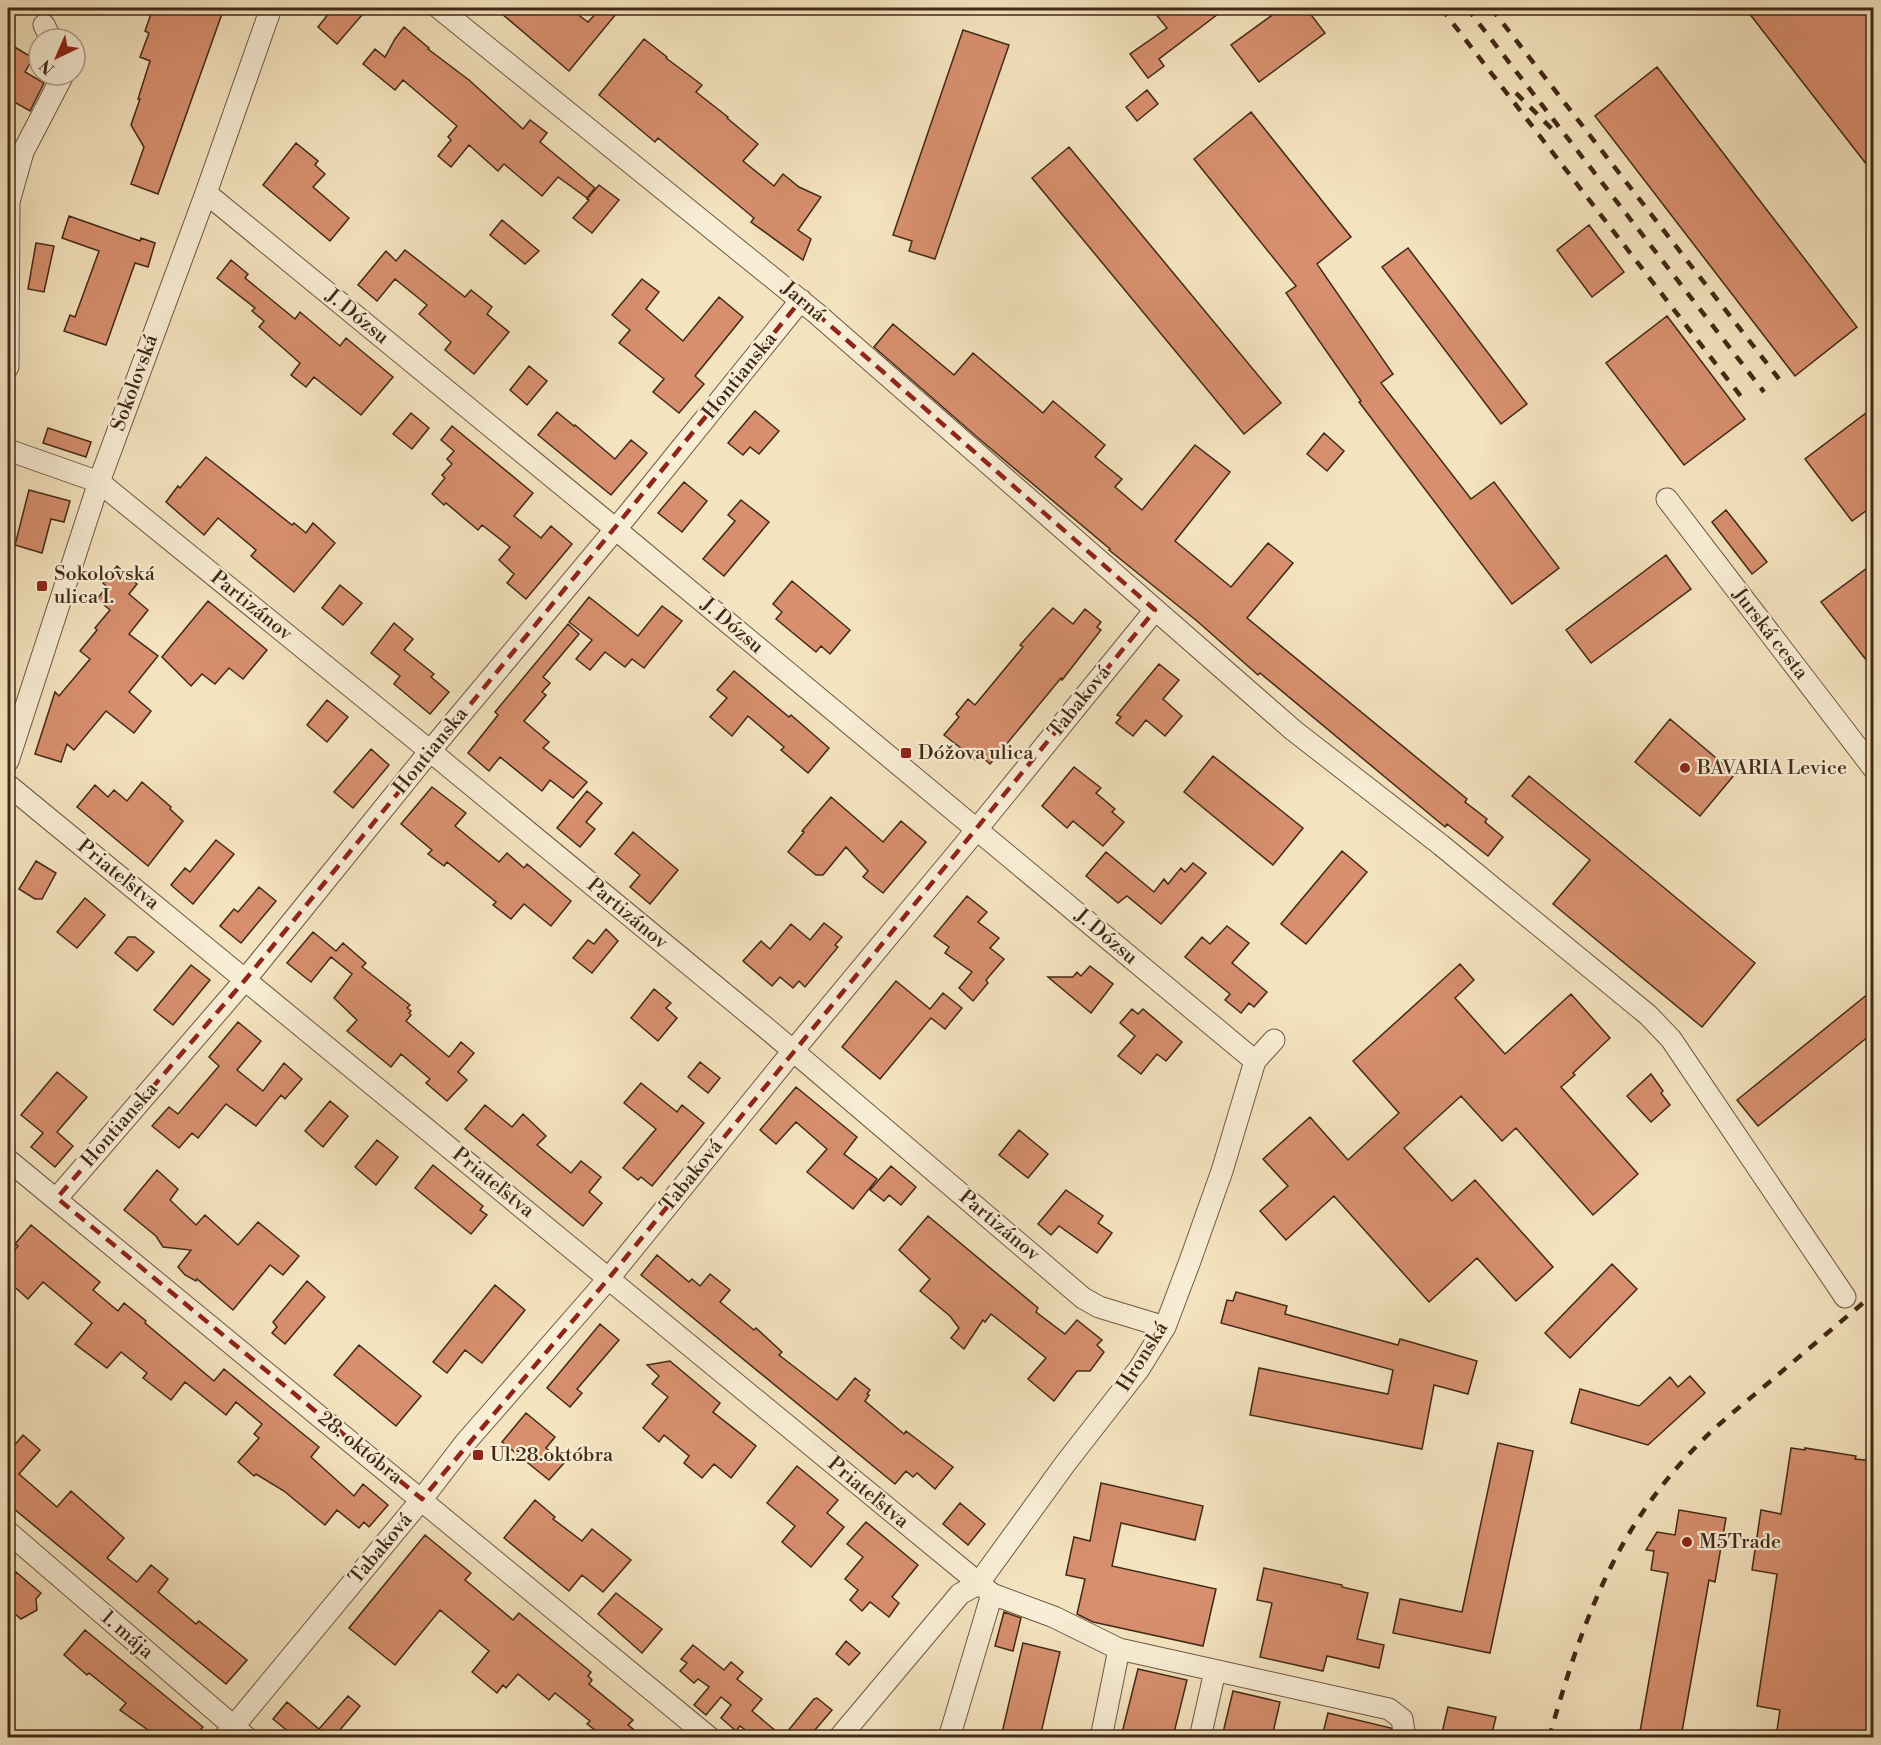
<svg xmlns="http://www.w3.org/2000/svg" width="1881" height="1745" font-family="'Libre Bodoni',serif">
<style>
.building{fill:#d78f6e;stroke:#422917;stroke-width:1.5}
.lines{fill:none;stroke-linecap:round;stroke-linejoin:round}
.minor-casing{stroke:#6e5841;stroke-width:23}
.minor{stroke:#f8edd5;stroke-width:21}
.rail{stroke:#422917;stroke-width:4.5;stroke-dasharray:10 10;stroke-linecap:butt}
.marked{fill:none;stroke:#8f2418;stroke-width:4.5;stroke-dasharray:12 8;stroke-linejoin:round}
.poi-dot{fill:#8f2418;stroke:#f8edd5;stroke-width:2}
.labels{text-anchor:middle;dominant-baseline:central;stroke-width:4.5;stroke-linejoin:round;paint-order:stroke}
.street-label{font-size:20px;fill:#422917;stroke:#f8edd5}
.poi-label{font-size:20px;fill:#422917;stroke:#f8edd5;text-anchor:start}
</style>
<rect width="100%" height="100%" fill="#f4e3bf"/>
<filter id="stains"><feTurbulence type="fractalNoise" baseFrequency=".00333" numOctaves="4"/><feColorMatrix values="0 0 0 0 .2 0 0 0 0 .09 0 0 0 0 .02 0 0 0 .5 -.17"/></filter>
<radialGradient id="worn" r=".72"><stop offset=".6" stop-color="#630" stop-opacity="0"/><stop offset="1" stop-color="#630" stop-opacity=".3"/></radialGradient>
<path class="building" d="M153,8H224L158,194L131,184L144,147L131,125L140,99H138L150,61L140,57L149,33L145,31Z
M333,8H368L337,44L318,27Z
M495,8H569L588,22L601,8H621L569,71Z
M1151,8H1226L1159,59L1164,66L1148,78L1130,54L1167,28Z
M1282,8H1306L1325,33L1259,82L1231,45Z
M1745,8H1874V174Z
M404,27L429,48L428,49L469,80L523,129L530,120L547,133L540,142L595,188L587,198L558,177L542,196L504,164L498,171L469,145L451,167L438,156L451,140L448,137L457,126L403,80L395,90L363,64L375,49L385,57L395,39Z
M963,30L1009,45L935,259L909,251L912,241L893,235Z
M644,39L667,57L666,58L702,85L696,92L728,117L727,118L758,144L743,161L774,186L783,174L799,187L821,197L798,230L811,239L803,260L751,222L754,218L658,138L655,142L599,95Z
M8,43L33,58L25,72L44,83L30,111L9,99L8,102Z
M1657,67L1857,327L1795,376L1595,116Z
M1147,90L1158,104L1137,121L1126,107Z
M1251,112L1351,237L1317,264L1393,374L1381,383L1471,499L1494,482L1559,568L1512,604L1359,402L1361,401L1286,293L1296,286L1194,159Z
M296,143L318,161L315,165L325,174L313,187L349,218L330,241L263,185Z
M1069,147L1281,403L1244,434L1032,178Z
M599,185L619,200L592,233L573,218L589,200L587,199Z
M69,216L140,241L141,238L155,243L148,267L135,263L106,345L64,331L70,315L75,317L99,251L62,238Z
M502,220L539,251L525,264L490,235Z
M1589,225L1624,272L1592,297L1557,250Z
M36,243L54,246L44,292L28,289Z
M1408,248L1527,404L1501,424L1382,267Z
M405,250L465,297L471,290L492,307L487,314L509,332L474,374L445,350L451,342L419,314L427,305L395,279L377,301L358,285L386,251L396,261Z
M231,260L248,274L245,278L295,319L300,312L340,346L346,338L393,377L361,415L314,377L306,387L291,375L300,363L259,327L264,321L252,311L255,308L217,278Z
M642,279L659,292L646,309L683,341L719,297L743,317L695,376L704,384L679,413L653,392L664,379L619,343L630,330L612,315Z
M1667,316L1745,419L1684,465L1606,363Z
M893,324L954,375L973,353L1043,413L1053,401L1105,445L1095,457L1122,479L1115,487L1142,510L1195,445L1230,472L1175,541L1231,587L1268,543L1293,563L1247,618L1467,799L1465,802L1487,819L1485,822L1503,837L1488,856L1447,824L1445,827L1260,673L1258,675L1197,621L1109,550L1110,549L977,437L874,347Z
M529,366L547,381L527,405L510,390Z
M1874,407V505L1852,521L1805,459Z
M755,411L779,431L759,454L750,447L743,455L728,443Z
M557,412L574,426L575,425L615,459L631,440L647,453L611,495L538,435Z
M411,413L429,428L412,449L393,434Z
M452,426L533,493L514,516L541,538L551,526L572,544L526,599L507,583L514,574L499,560L510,547L482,525L478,530L446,503L444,505L432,494L445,478L442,475L452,464L447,459L454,451L441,440Z
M48,428L91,442L86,457L43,443Z
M1324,433L1344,451L1327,471L1307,454Z
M206,457L292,525L294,523L306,533L313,523L335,543L294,592L251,556L256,550L218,518L204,535L166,502L178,486L180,488Z
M684,482L707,501L682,532L658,513Z
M29,490L70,501L64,522L51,519L42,553L15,545Z
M741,500L769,522L724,576L703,559L735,521L728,515Z
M1726,510L1767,562L1752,574L1712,522Z
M1666,555L1691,589L1591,663L1566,630Z
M1874,563V670L1821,602Z
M117,566L137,584L129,594L148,610L129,634L158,656L129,692L151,711L134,733L106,711L74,750L67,744L61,762L35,754L55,692L59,696L90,659L80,651L97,630L95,628L110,610L97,599L107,587L103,583Z
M792,581L850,630L830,654L821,646L816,652L776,619L782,612L773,604Z
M340,585L362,603L343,625L322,608Z
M589,597L638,636L662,606L682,621L644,668L632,659L625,667L605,652L590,670L576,659L592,640L569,622Z
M208,601L267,650L243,679L229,668L215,684L202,674L191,686L162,657Z
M1053,608L1073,624L1085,609L1101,622L1097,627L1101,630L1062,680L1061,678L990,764L981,756L976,760L944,735L959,717L956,714L968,699L975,705L1023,647L1020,645Z
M394,623L413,639L404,650L434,674L431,677L449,692L430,714L394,684L400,676L371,653Z
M568,624L579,634L543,677L550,683L542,692L546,695L524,721L549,742L543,748L587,782L573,798L550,780L542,791L500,757L489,771L468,753L498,715L495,712Z
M1159,664L1179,680L1163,699L1182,716L1165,736L1146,720L1133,736L1116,723L1121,717L1117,715Z
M734,671L789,717L791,715L829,748L808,773L781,750L784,747L748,716L732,736L710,717L727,698L717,690Z
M327,700L348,717L327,742L307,725Z
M1670,719L1735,774L1700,816L1635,762Z
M371,749L389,765L353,808L334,792Z
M1213,756L1303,828L1273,865L1184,792Z
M1074,767L1101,788L1096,793L1115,809L1112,812L1124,822L1103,846L1073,821L1067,828L1042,806Z
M1529,776L1755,963L1702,1027L1553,904L1590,860L1512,796Z
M142,782L171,807L170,809L183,821L148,866L77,807L95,785L108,797L114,790L127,801Z
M432,787L466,813L455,826L499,862L507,853L524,868L527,864L571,901L551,926L524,904L511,919L493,905L496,902L447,862L444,866L428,854L432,850L401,824Z
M587,791L602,803L586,822L595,829L580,847L557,828Z
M831,797L883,842L901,821L926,842L883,893L863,877L868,871L846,847L823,875H816L788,852L804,832L802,831Z
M633,832L678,870L650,904L630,887L640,875L615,854Z
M216,840L234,854L193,904L171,885L185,868L190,872Z
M1342,851L1367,872L1306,944L1281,924Z
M1106,852L1154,892L1164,879L1168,884L1181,868L1185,872L1193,863L1206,873L1161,924L1127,896L1118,903L1086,876Z
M36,861L56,873L42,899H35L19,889Z
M259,887L276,901L241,943L220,926L234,909L238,912Z
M967,896L987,912L978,922L999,938L990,948L1004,959L986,980L988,983L973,1001L959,988L972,972L945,953L949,947L934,936Z
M85,898L105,915L77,948L57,932Z
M824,923L842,937L835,945L838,947L805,987L799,981L793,988L780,977L772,986L743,961L761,941L770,949L791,924L810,940Z
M1227,926L1249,943L1232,963L1267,992L1254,1007L1249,1003L1241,1013L1225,1000L1230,994L1185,957L1202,937L1210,944Z
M606,929L618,941L592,973L573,958L588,940L594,944Z
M313,932L336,951L343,943L366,963L362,967L410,1005L407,1008L411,1011L409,1013L411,1015L406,1021L449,1057L461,1042L474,1053L458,1072L467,1080L447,1101L426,1083L430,1079L401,1054L391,1067L347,1031L357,1020L334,998L352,974L331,957L311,982L287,963Z
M128,937H135L154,952L137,971L115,953Z
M1460,964L1474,980L1455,998L1505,1054L1571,994L1610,1038L1573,1073L1575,1075L1561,1087L1638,1174L1593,1215L1516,1128L1502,1141L1461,1096L1404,1148L1452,1201L1475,1180L1553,1267L1516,1301L1477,1258L1429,1302L1334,1196L1286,1240L1260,1211L1288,1186L1263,1159L1310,1117L1348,1160L1399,1113L1353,1061Z
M191,965L210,980L173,1025L154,1010Z
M1090,966L1113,984L1091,1013L1048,977H1073L1077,972L1081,976Z
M896,981L930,1009L943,993L962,1008L945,1029L931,1018L880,1079L842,1047Z
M654,989L671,1003L666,1008L677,1018L658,1041L631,1018Z
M1874,989V1032L1758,1126L1737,1100Z
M1132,1009L1138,1014L1143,1009L1182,1042L1166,1061L1157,1054L1141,1074L1118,1056L1135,1036L1120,1023Z
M238,1022L261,1041L237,1070L263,1091L284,1063L302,1079L285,1099L281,1095L256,1126L226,1104L198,1138L192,1133L179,1148L152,1126L169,1107L178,1114L219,1066L209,1057Z
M700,1062L720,1078L708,1093L688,1077Z
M57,1072L87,1097L57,1132L73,1146L55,1167L31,1147L43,1133L21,1115Z
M1651,1074L1663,1091L1661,1093L1670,1105L1651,1122L1627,1096Z
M641,1083L677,1112L682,1105L704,1123L652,1186L641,1177L638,1180L623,1168L656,1129L624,1103Z
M796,1087L857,1137L844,1154L877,1179L853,1209L807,1172L827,1149L796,1122L776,1144L760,1130Z
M330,1101L348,1116L323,1147L305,1131Z
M485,1105L512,1127L523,1114L546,1136L537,1145L571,1173L581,1161L601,1177L589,1192L602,1203L583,1226L465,1129Z
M1019,1130L1048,1154L1028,1178L999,1155Z
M377,1140L398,1157L376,1185L355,1167Z
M433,1165L483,1206L480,1210L487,1215L471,1234L415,1188Z
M891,1166L916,1187L901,1205L889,1195L884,1201L870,1190Z
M157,1170L178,1189L170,1200L196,1225L205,1215L238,1245L258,1222L299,1256L283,1275L270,1265L233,1310L197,1279L196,1281L185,1275L178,1267L191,1250L163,1247L156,1236L124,1210Z
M1066,1190L1103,1216L1098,1223L1112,1233L1097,1253L1059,1226L1051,1235L1038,1224Z
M928,1216L1038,1308L1036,1312L1065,1334L1077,1320L1102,1340L1097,1345L1104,1352L1090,1371H1077L1054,1401L1028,1379L1046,1358L991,1314L985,1322L983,1320L964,1349L951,1338L959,1328L950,1316L920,1291L930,1279L899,1250Z
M31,1225L100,1282L93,1290L118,1311L124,1303L146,1321L145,1323L214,1381L224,1369L319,1447L311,1457L354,1496L363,1484L388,1505L369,1527L364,1522L359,1528L337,1510L325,1525L284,1491L256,1474L254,1476L238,1462L259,1438L254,1434L262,1424L236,1402L226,1415L185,1382L171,1400L143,1378L147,1373L121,1352L107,1368L75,1344L92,1323L43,1282L28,1299L8,1281V1258L18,1246L15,1244Z
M657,1255L689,1282L692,1279L700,1286L710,1274L730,1290L720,1302L754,1330L756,1328L782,1352L779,1355L837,1400L855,1378L870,1390L867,1394L869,1395L865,1401L904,1434L906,1431L953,1467L935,1489L917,1473L913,1477L906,1471L895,1484L641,1275Z
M1612,1264L1637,1289L1570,1358L1545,1333Z
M307,1281L325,1297L285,1344L272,1333L277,1327L273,1322Z
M495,1285L525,1310L482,1363L465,1350L447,1373L433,1362Z
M1236,1292L1287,1306L1285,1314L1398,1345L1400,1339L1477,1361L1468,1394L1434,1385L1422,1449L1250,1415L1259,1368L1388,1394L1393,1370L1221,1323L1227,1300L1233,1301Z
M600,1324L619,1340L577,1389L582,1393L570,1407L547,1388Z
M359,1345L421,1396L396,1426L334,1375Z
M670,1361L720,1403L713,1412L756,1446L731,1478L714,1464L702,1478L684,1463L689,1456L664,1435L659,1442L643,1428L668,1397L652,1384L659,1376L647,1365Z
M1690,1376L1705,1393L1648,1445L1571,1423L1580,1389L1639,1406L1670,1377L1678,1387Z
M526,1413L555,1437L546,1448L564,1463L549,1480L502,1442Z
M23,1435L40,1450L19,1474L57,1507L71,1491L124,1538L107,1558L137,1582L151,1565L168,1579L158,1592L196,1624L199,1621L247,1660L226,1684L8,1504V1453Z
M1498,1443L1533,1451L1490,1653L1393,1633L1400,1599L1462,1612Z
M1791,1448L1805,1450V1448L1856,1456L1855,1459L1874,1461V1737H1776L1780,1710L1757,1706L1777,1574L1752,1570L1761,1510L1781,1514Z
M797,1466L838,1500L827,1513L844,1527L811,1567L782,1542L795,1526L767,1503Z
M1101,1483L1203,1506L1195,1540L1121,1523L1112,1566L1216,1589L1203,1646L1093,1622L1077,1614L1085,1579L1066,1575L1074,1537L1090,1541Z
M535,1500L555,1517L553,1519L582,1541L592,1529L631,1560L603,1592L582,1575L569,1591L504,1538Z
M960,1503L985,1524L968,1545L943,1524Z
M1679,1510L1726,1518L1715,1582L1709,1580L1681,1737H1639L1668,1573L1651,1570L1654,1551L1646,1550L1657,1532L1675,1535Z
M866,1522L918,1565L892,1597L899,1603L889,1617L870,1602L862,1611L850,1600L858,1590L845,1579L863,1557L847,1544Z
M425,1535L471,1573L465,1580L513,1620L519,1613L591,1672L588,1676L592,1680L589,1684L633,1720L628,1725L643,1737H604L587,1724L590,1721L555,1693L549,1700L518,1674L506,1688L503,1685L497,1693L472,1672L489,1651L440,1610L395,1665L349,1628Z
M1264,1568L1342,1585V1587L1368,1593L1357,1639L1384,1645L1379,1668L1327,1656L1323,1671L1260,1657L1272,1603L1257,1600Z
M16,1572L41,1593L36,1599L37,1610L21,1619L8,1608V1582Z
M616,1593L662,1629L642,1653L598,1614Z
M1004,1612L1021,1618L1013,1651L995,1646Z
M85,1630L203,1727L194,1737H158L120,1710L126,1703L89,1673L87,1675L64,1655Z
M846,1641L860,1653L849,1665L836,1654Z
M1023,1643L1060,1652L1040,1737H1001Z
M693,1645L724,1670L731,1662L743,1672L737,1679L762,1699L752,1711L783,1737L814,1699L817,1698L832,1710L809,1737H755L740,1726L736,1731L721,1718L731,1705L721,1697L706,1715L694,1705L709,1687L698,1679L694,1683L680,1671L687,1663L681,1659Z
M1138,1669L1187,1680L1173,1737H1121Z
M1233,1691L1280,1702L1272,1737H1222Z
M348,1696L360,1706L334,1737H295L273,1719L287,1702L319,1729Z
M1448,1707L1496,1717L1491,1737H1441Z
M1328,1713L1391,1728L1392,1737H1322Z"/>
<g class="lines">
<g class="minor-casing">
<path id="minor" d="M439,8L816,313L1293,730L1441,845L1648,1015L1671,1039L1845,1297
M44,25L51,39
M206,193L601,517L1255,1061
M8,367L9,202L23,152L63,75
M8,450L99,482L430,751L771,1032L1083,1298L1099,1307L1165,1327
M1667,499L1874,769
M8,761L99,482L206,193L271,8
M8,785L992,1594L949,1738
M8,1160L710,1738
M57,1198L245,980L430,751L629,513L801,300
M8,1532L247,1738
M992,1594L1054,1617L1119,1649L1389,1709L1402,1719L1405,1738
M224,1738L422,1499L465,1443L609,1278L793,1051L964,845L1155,610
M839,1738L960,1594L978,1584L1065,1464L1139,1369L1165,1327L1190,1261L1222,1171L1255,1061L1274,1040
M1101,1738L1119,1649
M1200,1738L1215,1671"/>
</g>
<use href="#minor" class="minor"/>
<path class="rail" d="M1441,8L1746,403
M1467,8L1764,392
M1491,8L1779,379
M1516,93L1554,131
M1549,1738C1570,1664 1593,1592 1633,1527C1655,1492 1683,1458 1714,1429C1733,1412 1753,1396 1773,1379C1806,1351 1840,1322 1874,1294"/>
</g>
<path class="marked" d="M801,300L1155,610L609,1278L422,1499L57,1198L245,980Z"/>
<g class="poi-dot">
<rect x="36" y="580" width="12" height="12" rx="3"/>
<rect x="900" y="747" width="12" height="12" rx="3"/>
<circle cx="1685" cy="768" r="6"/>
<rect x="472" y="1449" width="12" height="12" rx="3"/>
<circle cx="1687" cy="1542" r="6"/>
</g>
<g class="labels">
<g class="street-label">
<text transform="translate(803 302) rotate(40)">Jarná</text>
<text transform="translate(357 317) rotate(39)">J. Dózsu</text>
<text transform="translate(740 376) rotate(-51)">Hontianska</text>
<text transform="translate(135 383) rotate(-70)">Sokolovská</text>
<text transform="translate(251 606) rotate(39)">Partizánov</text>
<text transform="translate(732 626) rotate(40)">J. Dózsu</text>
<text transform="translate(1770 634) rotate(52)">Jurská cesta</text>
<text transform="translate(1080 702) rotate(-51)">Tabaková</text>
<text transform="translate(431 751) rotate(-51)">Hontianska</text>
<text transform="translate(118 875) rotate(39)">Priateľstva</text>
<text transform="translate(627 914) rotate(40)">Partizánov</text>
<text transform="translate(1106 937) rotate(40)">J. Dózsu</text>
<text transform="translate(120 1125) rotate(-49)">Hontianska</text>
<text transform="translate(692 1176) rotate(-51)">Tabaková</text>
<text transform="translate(493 1183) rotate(39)">Priateľstva</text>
<text transform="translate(999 1226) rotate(40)">Partizánov</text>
<text transform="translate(1143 1357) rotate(-58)">Hronská</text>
<text transform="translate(360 1448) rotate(39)">28. októbra</text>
<text transform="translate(868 1493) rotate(40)">Priateľstva</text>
<text transform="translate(381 1549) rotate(-50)">Tabaková</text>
<text transform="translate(127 1635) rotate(41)">1. mája</text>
</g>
<g class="poi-label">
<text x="54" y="574">Sokolovská<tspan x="54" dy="23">ulica I.</tspan></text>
<text x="918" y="753">Dóžova ulica</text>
<text x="1697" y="768">BAVARIA Levice</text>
<text x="490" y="1455">Ul.28.októbra</text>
<text x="1699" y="1542">M5Trade</text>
</g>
</g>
<rect width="1881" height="1745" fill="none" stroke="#f4e3bf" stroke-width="30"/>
<rect x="9" y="9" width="1863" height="1727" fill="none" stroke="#422917" stroke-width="3"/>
<rect x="15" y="15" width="1851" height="1715" fill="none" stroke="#422917" stroke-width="1.5"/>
<g transform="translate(57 57) rotate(224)"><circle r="28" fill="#f8edd5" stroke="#af9f89" stroke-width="1.5"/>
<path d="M0-4.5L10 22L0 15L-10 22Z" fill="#8f2418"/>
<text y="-9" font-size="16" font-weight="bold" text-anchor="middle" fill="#422917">N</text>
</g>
<rect width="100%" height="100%" filter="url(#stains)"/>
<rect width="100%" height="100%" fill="url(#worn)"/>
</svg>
